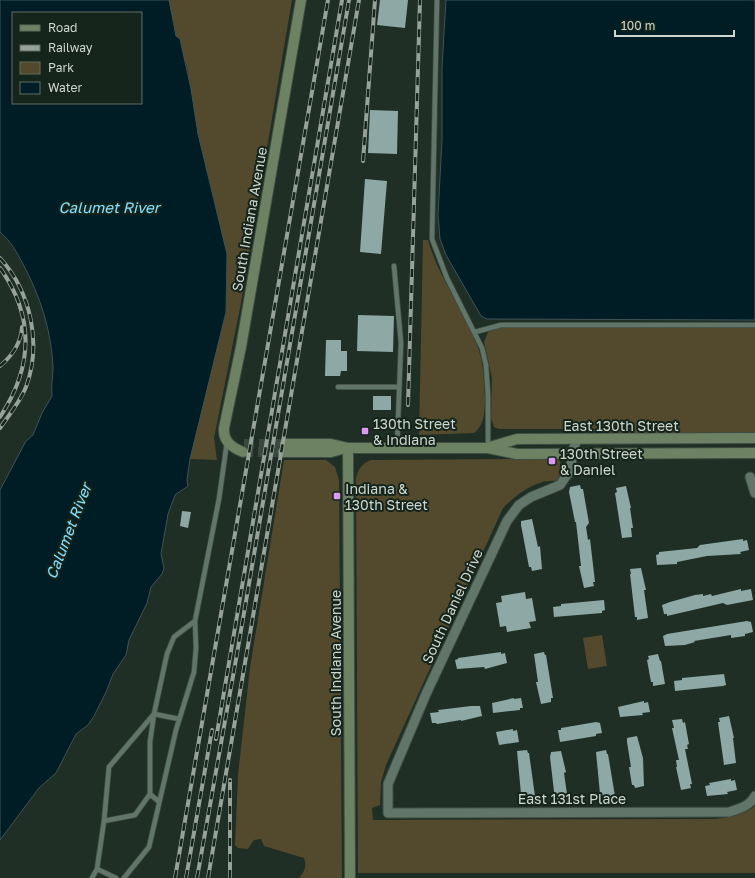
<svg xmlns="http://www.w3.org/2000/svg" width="755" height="878" font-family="'Golos Text',sans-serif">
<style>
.green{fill:#53492d}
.water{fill:#001c25;stroke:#3e5458;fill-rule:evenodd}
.building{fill:#8ea8a5}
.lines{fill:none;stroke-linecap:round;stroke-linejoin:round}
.secondary-tunnel{stroke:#39483f;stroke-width:10;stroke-dasharray:10 5;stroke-linecap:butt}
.service-casing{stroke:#3f4d44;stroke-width:6}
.minor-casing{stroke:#3f4d44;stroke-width:11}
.secondary-casing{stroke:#3f4d44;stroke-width:12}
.service{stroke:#627569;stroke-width:4.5}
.minor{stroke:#627569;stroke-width:9}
.secondary{stroke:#6d8262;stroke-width:10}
.rail-casing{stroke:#96a29a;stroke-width:4}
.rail{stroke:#16251b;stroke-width:2.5;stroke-dasharray:8;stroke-linecap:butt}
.poi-dot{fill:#dd98f3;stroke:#16251b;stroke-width:1.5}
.labels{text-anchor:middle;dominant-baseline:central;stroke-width:4;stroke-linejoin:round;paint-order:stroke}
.street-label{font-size:14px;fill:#cdd7d0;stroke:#16251b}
.poi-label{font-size:14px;fill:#cdd7d0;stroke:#16251b;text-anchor:start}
.water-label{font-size:15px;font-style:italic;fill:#84e0fe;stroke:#16251b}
</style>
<rect width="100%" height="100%" fill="#1f2f25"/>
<path class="green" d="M169,0H292L240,308L214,438L217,460L190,459L226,312L227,254L198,134L187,66L176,36Z
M423,240H428C439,280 468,314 480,354C484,368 484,383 485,397C485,410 485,425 474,433L419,435Z
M497,327L755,328V433L636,434L562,429H499L494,427L491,418L492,378L484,342L488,332Z
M523,459L560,460L561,474L556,481C536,479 516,495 503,508L386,765L381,782L380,805L372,808L373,820L716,819C730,817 743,815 755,806V873H358L356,479C358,469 361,464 371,460Z
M284,460H326L335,467L339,480L342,878H299C305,871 307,866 304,858L264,846L261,839L254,840L248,849L238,848L235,845L238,775L250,668Z
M602,635L607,666L588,669L583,638Z"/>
<path class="water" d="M0,0H169L176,36L180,39L191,89L198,134L227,254L226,312L190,459L187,480L188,486L175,495L168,514L161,554L164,568L162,574L151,587L147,603L129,640L126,655L113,674L106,692L94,716L88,725L76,734L56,773L39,788L0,840V490L26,441L33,435L42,413L52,396C51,385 53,376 53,366C51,329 40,296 23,264C17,253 11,241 0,232ZM13,13H141V103H13Z
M446,0H755V320L487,319L481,316L446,255L440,239L438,215L442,140V68Z"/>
<path class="building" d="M380,0H408L405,28L377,25Z
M370,110L398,111L397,154L368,153Z
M365,179L387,181L381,254L360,252Z
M358,315L394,316L393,352L357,351Z
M326,340H341V351H347V371H341L340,376H325Z
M373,396H391V410H373Z
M580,485L581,489H583L589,523L586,527L588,540L590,539L595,582H593L594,586L584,588L579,566H581L576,522H575L569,492L570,487Z
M626,486L631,508H630L633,528H631L632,537L622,538L615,493L617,492L616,488Z
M182,511L191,512L188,528L180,526Z
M532,519L538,547L540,546L542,569L532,571L531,567H529L521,525V521Z
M743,539V541L747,540L749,550L740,552L741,554L707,556L677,562V564L657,565L656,555L659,554V552L697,548L700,545Z
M641,568L646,590H644L648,618L637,620V617H635L630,574H631L630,569Z
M741,589V591L751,589L753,600L727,605L723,603L667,616V614H664L662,605L670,602L695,595L703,594V596L711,594L712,596Z
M525,592L526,599L532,598L536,621L529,622L531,628L507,632L506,626L500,627L496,603L502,602L501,596Z
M604,600L605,610L602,611V613L554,617L553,607L561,606V604Z
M747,621L751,622L753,632L745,634V636L731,638V635L694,641L695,642L685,645L665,646L663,636L667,634Z
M501,652V654L505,653L507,663L485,669L484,667L457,669L455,660L458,659V658Z
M544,652L545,655H546L553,698H551V702L541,704L536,682H538L534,654Z
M658,654L660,661H661L665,684L653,686V682H651L647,660L649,659L648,656Z
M724,674L726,685L723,686L675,691L674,681L682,680V678Z
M514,698V699L521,698L523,708H520V710L493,713L492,703Z
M644,701V703L648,702L650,712L642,713L643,715L620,717L618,707Z
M471,706H480L482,716L461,721V720L437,724L436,723H432L430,713L439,712L438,710Z
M729,716L734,738H733L736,763L724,765L718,722H720L719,718Z
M682,719L683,723L685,722L689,744L687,745L688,749H685L692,784H690L691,788L681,790L676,767H677L676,760H679L672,728H674L672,720Z
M596,722L600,723L602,733L596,734V736L560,742L558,730H561V728Z
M513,729V731L517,730L519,742L499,745L496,732Z
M637,736L643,758L644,786L635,788L634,785H632L629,767H631L627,742V738Z
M527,750L528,753H529L535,796H533L534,801L524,802L523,794H521L517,751Z
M606,750L607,754H608L615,796H613L614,800L604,802L602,794H600L596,752Z
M561,751L566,772L564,773L568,801L557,802V799L555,800L550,757L551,752Z
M731,779V781L735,780L737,790L727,792L728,794L707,796L705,786L710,785L709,783Z"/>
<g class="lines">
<path class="secondary-tunnel" d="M244,444H285
M243,452H283"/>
<g class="service-casing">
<path id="service" d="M437,0L432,239L447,278L482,348L486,365L488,395V448
M394,266L401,343L397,448
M475,332L501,325H755
M338,387H399
M159,802L150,794V742L154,714L179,719
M104,821L135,815L150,794
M92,878L97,869
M116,878L97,869L104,821L109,767L154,714L167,654L174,637L195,621
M124,878L149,847L176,730L194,672L196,648L195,621L219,499L227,442"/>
</g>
<g class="minor-casing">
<path id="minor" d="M577,439L572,453L571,469L560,485L531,497L519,505L507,521L426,694L388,784V813L729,812C739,809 750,806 755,796
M750,477L755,493"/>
</g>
<g class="secondary-casing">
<path id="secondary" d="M285,444H331L348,448H488L517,454L755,453
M490,447L517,439L755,438
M348,448L350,878
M243,452C231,447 223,441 224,428L241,347L301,0
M283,452H331L346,448"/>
</g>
<use href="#service" class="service"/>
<use href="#minor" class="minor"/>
<use href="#secondary" class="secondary"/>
<g class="rail-casing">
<path id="rail" d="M363,161L375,0
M0,258C31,292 42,344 26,387C20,402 9,415 0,428
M0,268C35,317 33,367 0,417
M0,366C12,356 21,343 22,327
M408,405L420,0
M216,739L342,0
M175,878L328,0
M186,878L212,730
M197,878L238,648L349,0
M208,878L359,0
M230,878V780"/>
</g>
<use href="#rail" class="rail"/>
</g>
<g class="poi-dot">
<rect x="361" y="427" width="8" height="8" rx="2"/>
<rect x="548" y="457" width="8" height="8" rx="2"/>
<rect x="333" y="492" width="8" height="8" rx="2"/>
</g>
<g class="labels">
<g class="street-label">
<text transform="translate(249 219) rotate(-80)">South Indiana Avenue</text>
<text x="621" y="425">East 130th Street</text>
<text transform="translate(452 606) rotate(-65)">South Daniel Drive</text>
<text transform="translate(335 663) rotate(-90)">South Indiana Avenue</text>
<text x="572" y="798">East 131st Place</text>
</g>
<g class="poi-label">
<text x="373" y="423">130th Street<tspan x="373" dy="16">&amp; Indiana</tspan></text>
<text x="560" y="453">130th Street<tspan x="560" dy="16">&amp; Daniel</tspan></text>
<text x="345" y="488">Indiana &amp;<tspan x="345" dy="16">130th Street</tspan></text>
</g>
<g class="water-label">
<text x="109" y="207">Calumet River</text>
<text transform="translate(68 531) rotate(-69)">Calumet River</text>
</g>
</g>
<rect x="12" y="12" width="130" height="92" fill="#16251b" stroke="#5f6c63"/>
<rect x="20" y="25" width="20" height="6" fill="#6d8262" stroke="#5f6c63"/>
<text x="48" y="32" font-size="12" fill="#cdd7d0">Road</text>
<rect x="20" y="45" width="20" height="6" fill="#96a29a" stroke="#5f6c63"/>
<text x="48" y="52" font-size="12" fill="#cdd7d0">Railway</text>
<rect x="20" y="62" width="20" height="12" fill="#53492d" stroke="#5f6c63"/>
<text x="48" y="72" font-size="12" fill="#cdd7d0">Park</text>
<rect x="20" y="82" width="20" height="12" fill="#001c25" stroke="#5f6c63"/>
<text x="48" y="92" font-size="12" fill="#cdd7d0">Water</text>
<path d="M615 30v6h119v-6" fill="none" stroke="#cdd7d0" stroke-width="2"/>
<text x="621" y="30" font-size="12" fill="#cdd7d0" stroke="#16251b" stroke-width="3" paint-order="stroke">100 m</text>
</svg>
